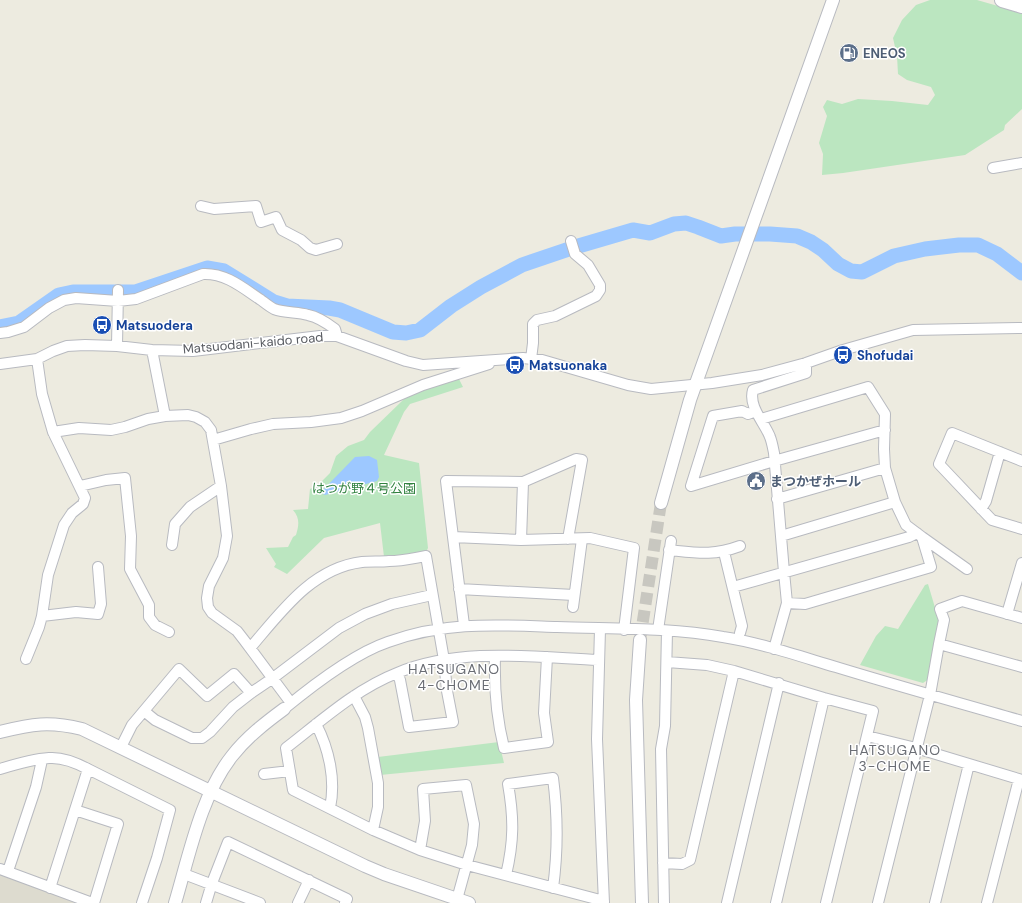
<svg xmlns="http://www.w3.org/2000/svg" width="1022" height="903" font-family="'DM Sans','Noto Sans JP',sans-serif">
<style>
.education{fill:#dddbcf}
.green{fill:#bbe6c0}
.water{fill:#9dc8ff}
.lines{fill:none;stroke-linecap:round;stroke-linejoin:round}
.river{stroke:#9dc8ff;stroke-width:15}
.tertiary-tunnel{stroke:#c8c7c0;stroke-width:12;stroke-dasharray:12 6;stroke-linecap:butt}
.minor-casing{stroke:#b8bac0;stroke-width:12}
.tertiary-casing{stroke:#b8bac0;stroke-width:14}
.secondary-casing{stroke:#b9bbc3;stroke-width:16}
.minor{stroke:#fff;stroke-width:10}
.tertiary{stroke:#fff;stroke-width:12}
.secondary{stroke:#fff;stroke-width:14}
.labels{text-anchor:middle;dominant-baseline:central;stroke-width:3;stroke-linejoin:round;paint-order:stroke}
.service-label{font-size:13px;font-weight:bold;fill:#4e5e75;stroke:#fff;text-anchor:start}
.transit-label{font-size:13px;font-weight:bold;fill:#164399;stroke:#fff;text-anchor:start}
.street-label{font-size:13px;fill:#595c62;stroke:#fff}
.park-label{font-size:13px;fill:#30813f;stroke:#fff}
.neighbourhood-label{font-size:14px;letter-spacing:1px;fill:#6a6d74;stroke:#fff}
</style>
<rect width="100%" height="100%" fill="#edebe0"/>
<path class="education" d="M0,873L81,903H0Z"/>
<path class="green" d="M930,0H977L1022,13V109L1005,125L1004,130L965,155L843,173L822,175L823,154L819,143L827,116L823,107L827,100L842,104L858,99L892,101L928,105L935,95L931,87L907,80L898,74L897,56L893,38L902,20L916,5Z
M458,377L463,387L410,404L404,412L384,455L419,463L428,548L426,552L384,557L380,523L324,538L287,574L274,567L276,564L266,548L288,547L293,537L296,535C299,525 300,518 293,510L308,509L310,489L318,485L330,473L336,456L348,446L364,440L370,432L403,400L416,391Z
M928,584L939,621L929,679L923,683L860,665L876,636L885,626L898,629L925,585Z
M499,742L504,763L380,775L378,757Z"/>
<path class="water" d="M369,456L377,460L379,477L377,481L325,495L323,494L322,491L355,457Z"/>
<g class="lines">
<path class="river" d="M0,327L19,323L59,295L73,292H135L207,268L224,271L274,302L287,306L329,308L340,310L393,332L406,333L420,330L451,306L481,287L522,265L575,247L633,230L650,233L674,224L686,223L698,227L721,236L735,234H770L797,236L811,242L823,250L838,264L851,271L862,272L894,256L925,249L959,245H978L997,254L1022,273"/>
<path class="tertiary-tunnel" d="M640,640L661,503"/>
<g class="minor-casing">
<path id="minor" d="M993,168L1022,163
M201,206L214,209L256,206L261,222L276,217L282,230L301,240L310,248L316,250L337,244
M0,333L8,332L24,327L49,308L64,300L76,298L118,301L136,299L203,274C226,273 243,288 261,300C265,303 270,307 274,309C285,313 297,312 308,315C318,317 327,323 335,329L337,336
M117,346L118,290
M152,350L165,416
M37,359L42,394L53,432L79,428L111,430L125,427L148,419L165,416L188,415L196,417L205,422L211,430L221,486L227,536L223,558L209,586L207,598L208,607L212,613L237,631L244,640L291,703
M531,359L533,343V324L537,320L555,316L596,296L600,290V285L588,265L575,254L571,241
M0,364L37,359L53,351L67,346L85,345L117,346L152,350L193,351L320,336H337L406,361L423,365L523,358L542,360L628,385L651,389L712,383L762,375L806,363L843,350L913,330L1022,328
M756,411L748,414L742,411L713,416L691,486L774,461L885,430
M761,419L868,387L885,414L884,449L885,468L895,502L906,525L922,537L931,567L805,604L787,603L784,572L774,453C773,448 772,442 770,437C765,423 748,407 753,390L806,373V363
M213,440L251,429L273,424L311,422L341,418L362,411L423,385L489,364
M1022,461L952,433L939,464L992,520L1022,529
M80,486L106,480L125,478L131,536L130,569L149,605V617L155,625L169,632
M777,499L885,468
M981,509L986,501L1000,452
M781,536L895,502
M453,537L521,540L590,538L634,548L624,630
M922,537L967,569
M521,540L523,482
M172,545L175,524L190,507L221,486
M669,550C698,553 713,556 740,546
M724,552L742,626L740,633
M733,587L909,537L917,533
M459,589L574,595
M573,607L582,539
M1007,614L1022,563
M42,616L76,612L98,614L101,604L98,567
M464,625L446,481L523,482L576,459L582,460L568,539
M600,629L597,739L604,903
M658,630L671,541
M939,644L944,620L940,609L962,601L1022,618
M251,647C281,612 312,568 362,562C371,561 380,562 389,561C402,561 414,558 426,556L444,660L447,691L453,722L409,727L400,680L397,673
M774,649L787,603
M495,656C494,689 496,716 504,748L548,742L544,713L547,657
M26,659L39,627L42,616L48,575L64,525L72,513L83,504L85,498L53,432
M598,660C532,657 460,647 397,673C356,689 321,721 286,748L293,790L373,830L420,850L467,865L604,901
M667,662L707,665L734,671L824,698L873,711L826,903
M354,696L365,717L368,728L378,783V807L373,830
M284,709C313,685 353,654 388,642C446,621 497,625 557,627C612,629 669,627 723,637C761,643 799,656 836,667C898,686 960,703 1022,721
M144,711L155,720L192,738H202L210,732L221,720L233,707L251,693L273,678L339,628L365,614L392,604L432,595
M316,724C329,749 336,780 330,808
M867,736L916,748L1022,780
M121,747L132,725L179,669L207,696L234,674L251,693
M0,769C16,764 33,759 49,758C62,757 77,763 88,769L170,810L157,858L142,903
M264,774L290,771
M75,810L118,824L94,903
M420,850L425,821L423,789L466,785L474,824L472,845L456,903
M663,863L682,864L690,860L734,671
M0,869L92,903
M8,871L36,787L42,760
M184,874L260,903
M506,875C514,841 514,818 508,784L553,778C558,816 558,851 553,888
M50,888L88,769
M206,903L212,883L228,842L347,899L345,903
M298,903L309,880
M664,903L661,749L665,726L667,631
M727,903L779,683
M776,903L824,698
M878,903L930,695L939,644L1022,667
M935,903L969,764
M987,903L1019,779"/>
</g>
<g class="tertiary-casing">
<path id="tertiary" d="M661,503L690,400L833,0
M640,640L636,700L642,903
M0,732C32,724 49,721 82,729L365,866L384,874L469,903
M175,903C189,856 201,795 232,756C247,737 265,723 284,709"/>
</g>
<g class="secondary-casing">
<path id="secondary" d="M1002,0L1022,6"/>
</g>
<use href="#minor" class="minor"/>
<use href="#tertiary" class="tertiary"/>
<use href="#secondary" class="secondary"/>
</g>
<defs>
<g id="fuel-disc" transform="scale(1)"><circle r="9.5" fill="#5c6f8a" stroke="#fff"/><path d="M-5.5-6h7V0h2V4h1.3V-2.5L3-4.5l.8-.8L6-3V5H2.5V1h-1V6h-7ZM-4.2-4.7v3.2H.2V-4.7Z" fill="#fff"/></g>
<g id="bus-disc" transform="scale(1)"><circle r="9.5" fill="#1a4fb4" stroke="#fff"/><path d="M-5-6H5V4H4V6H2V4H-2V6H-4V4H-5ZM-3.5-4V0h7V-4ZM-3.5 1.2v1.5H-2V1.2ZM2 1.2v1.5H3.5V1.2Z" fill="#fff"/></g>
<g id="civic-disc" transform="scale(1)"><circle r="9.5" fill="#5c6f8a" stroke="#fff"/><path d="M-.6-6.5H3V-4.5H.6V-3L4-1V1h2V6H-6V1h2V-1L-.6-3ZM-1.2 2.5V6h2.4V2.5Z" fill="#fff"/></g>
</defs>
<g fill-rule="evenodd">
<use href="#fuel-disc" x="849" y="53"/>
<use href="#bus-disc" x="102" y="325"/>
<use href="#bus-disc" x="843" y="355"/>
<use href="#bus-disc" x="515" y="365"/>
<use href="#civic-disc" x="756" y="481"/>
</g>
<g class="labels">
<g class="service-label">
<text x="863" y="53">ENEOS</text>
<text x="770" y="481">まつかぜホール</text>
</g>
<g class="transit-label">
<text x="116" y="325">Matsuodera</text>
<text x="857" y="355">Shofudai</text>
<text x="529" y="365">Matsuonaka</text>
</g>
<g class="street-label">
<text transform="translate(253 343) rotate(-5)">Matsuodani-kaido road</text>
</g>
<g class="park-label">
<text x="364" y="488">はつが野４号公園</text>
</g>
<g class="neighbourhood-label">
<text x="454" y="669">HATSUGANO<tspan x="454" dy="16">4-CHOME</tspan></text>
<text x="895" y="750">HATSUGANO<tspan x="895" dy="16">3-CHOME</tspan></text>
</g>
</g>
</svg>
